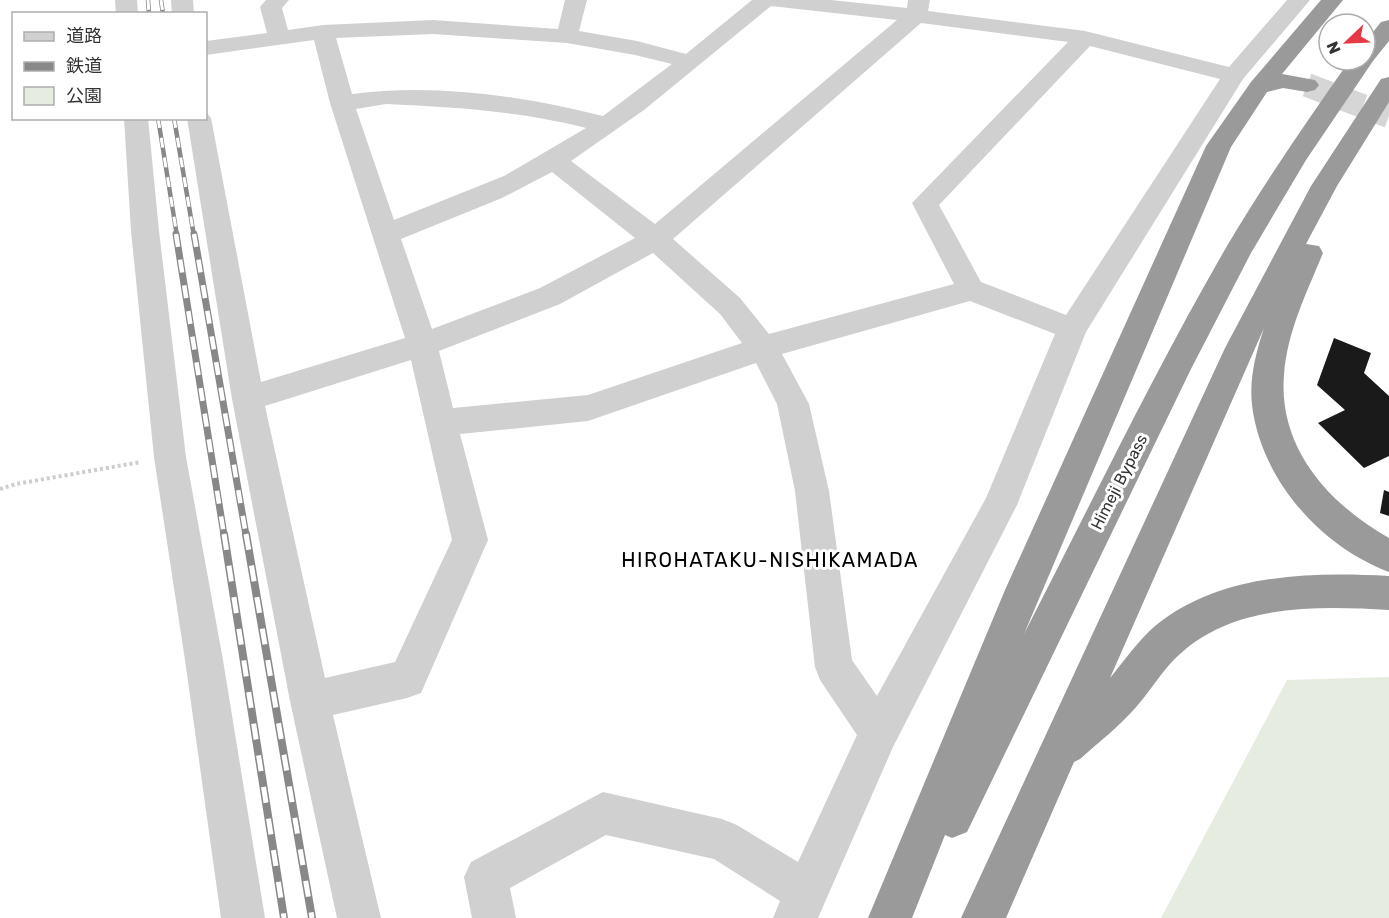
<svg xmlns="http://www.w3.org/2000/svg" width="1389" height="918" font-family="Rubik,'Noto Sans JP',sans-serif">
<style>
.green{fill:#e6ecdf}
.building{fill:#1a1a1a}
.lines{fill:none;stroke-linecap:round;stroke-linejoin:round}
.highway-tunnel{stroke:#d6d6d6;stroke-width:24;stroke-dasharray:24 12;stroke-linecap:butt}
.path{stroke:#cdcdcd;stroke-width:4;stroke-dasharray:3 3;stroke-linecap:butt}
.street{fill:#d0d0d0;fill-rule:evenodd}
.highway{fill:#9a9a9a;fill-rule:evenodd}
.rail-far2-casing{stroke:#888;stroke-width:4.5}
.rail-far1-casing{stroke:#888;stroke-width:7}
.rail-casing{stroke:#888;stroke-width:8}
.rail-far2{stroke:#fff;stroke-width:3;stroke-dasharray:10;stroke-linecap:butt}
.rail-far1{stroke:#fff;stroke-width:4.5;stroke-dasharray:13;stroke-linecap:butt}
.rail{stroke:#fff;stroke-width:5;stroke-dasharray:16;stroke-linecap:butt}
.labels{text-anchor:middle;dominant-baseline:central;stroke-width:6;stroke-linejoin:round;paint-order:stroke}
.street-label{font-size:16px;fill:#333;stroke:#fff}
.quarter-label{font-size:20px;letter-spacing:1.5px;fill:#000;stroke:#fff}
</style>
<rect width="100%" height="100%" fill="#fff"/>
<path class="green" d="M1389,677V918H1161L1287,680Z"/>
<path class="building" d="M1334,338L1371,353L1364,373L1389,396V456L1364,468L1318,423L1345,410L1317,385Z
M1384,490L1389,492V516L1380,513Z"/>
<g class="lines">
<path class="highway-tunnel" d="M1307,85L1389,116"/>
<path class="path" d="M0,489L16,484L141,462"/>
<path class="street" d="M115,0H137L138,14H116Z
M171,0H193L194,14H172Z
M266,0H289L282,8L288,30L323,25L433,20L558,29L565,0H587L579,31L637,41L686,54L752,0H831L907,8L908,0H930L928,11L1085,31L1229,67L1287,0H1310L1243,79L1086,332L1017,505L893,747L818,918H773L780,901L714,859L606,835L510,888L516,918H472L464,877L471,862L603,792L722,819L737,825L798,862L857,735L820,680L815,667L795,491L777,404L756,363L588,421L460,434L488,540L421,693L407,698L333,715L381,918H337L290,701L232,399L187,118H206V112L211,118L261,382L405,338L330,103L314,40L206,55V41L267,33L260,7ZM771,6L897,20L655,224L571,161L644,110ZM921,23L1068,42L912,203L954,284L769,334L740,298L673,239ZM433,34L567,43L635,55L672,64L603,116C522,96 435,83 352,94L336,38ZM1090,46L1220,79L1066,315L981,282L939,205ZM386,104C453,107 520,111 586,128L504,176L394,220L356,109ZM552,172L635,238L540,288L432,329L401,239L502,198ZM653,253L720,314L742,343L588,395L453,408L439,351L560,304ZM970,301L1055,334L986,498L877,696L852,660L829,491L809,404L782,354ZM411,360L452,540L395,662L325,678L265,406Z
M124,118H148L159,231L186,457L223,660L265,918H221L185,660L154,457L131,231Z"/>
<path class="highway" d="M1321,0H1343L1282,74L1315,80L1319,85L1315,90L1307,92L1283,88L1267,92L1231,147L1024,634C1091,504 1154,372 1227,246C1265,182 1307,121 1350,60H1365V42L1381,22L1389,20V41L1373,61L1306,160L1251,253L1191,369L967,832L952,838L945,835L912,918H868L1005,590L1206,146L1251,82Z
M1389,77V102L1337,186L1306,244L1319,246L1323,253C1307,292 1287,332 1284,375C1278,448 1329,504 1389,538V572C1320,546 1261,479 1252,405C1249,379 1256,352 1264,328L1110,678C1124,661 1138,641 1155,626C1220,573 1310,572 1389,576V610C1319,606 1236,603 1180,654C1163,669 1152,689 1137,706C1120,726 1099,742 1080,759L1074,762L1006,918H961L1225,348L1311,186L1381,79Z"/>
<g class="rail-far2-casing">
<path id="rail-far2" d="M148,0L149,14
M161,0L163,14
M158,118L177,236
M174,118L194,236"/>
</g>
<g class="rail-far1-casing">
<path id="rail-far1" d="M176,234L224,535
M194,234L246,535"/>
</g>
<g class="rail-casing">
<path id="rail" d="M224,534L284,918
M246,534L312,918"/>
</g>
<use href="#rail-far2" class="rail-far2"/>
<use href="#rail-far1" class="rail-far1"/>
<use href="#rail" class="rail"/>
</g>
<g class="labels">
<g class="street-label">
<text transform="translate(1119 482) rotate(-63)">Himeji Bypass</text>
</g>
<g class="quarter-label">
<text x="770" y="560">HIROHATAKU-NISHIKAMADA</text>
</g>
</g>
<rect x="12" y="12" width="195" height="108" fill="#ffffff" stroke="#adadad" stroke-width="1.5"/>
<rect x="24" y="32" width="30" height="9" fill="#d0d0d0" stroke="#adadad" stroke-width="1.5"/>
<text x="66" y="42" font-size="18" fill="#333333">道路</text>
<rect x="24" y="62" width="30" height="9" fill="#888888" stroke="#adadad" stroke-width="1.5"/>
<text x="66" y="72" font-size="18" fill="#333333">鉄道</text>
<rect x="24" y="87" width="30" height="18" fill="#e6ecdf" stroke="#adadad" stroke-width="1.5"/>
<text x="66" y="102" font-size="18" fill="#333333">公園</text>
<g transform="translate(1347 42) rotate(247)"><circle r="28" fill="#ffffff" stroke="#adadad" stroke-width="1.5"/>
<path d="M0-4.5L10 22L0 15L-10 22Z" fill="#e63946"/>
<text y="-9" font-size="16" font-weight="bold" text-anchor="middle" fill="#333333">N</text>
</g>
</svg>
